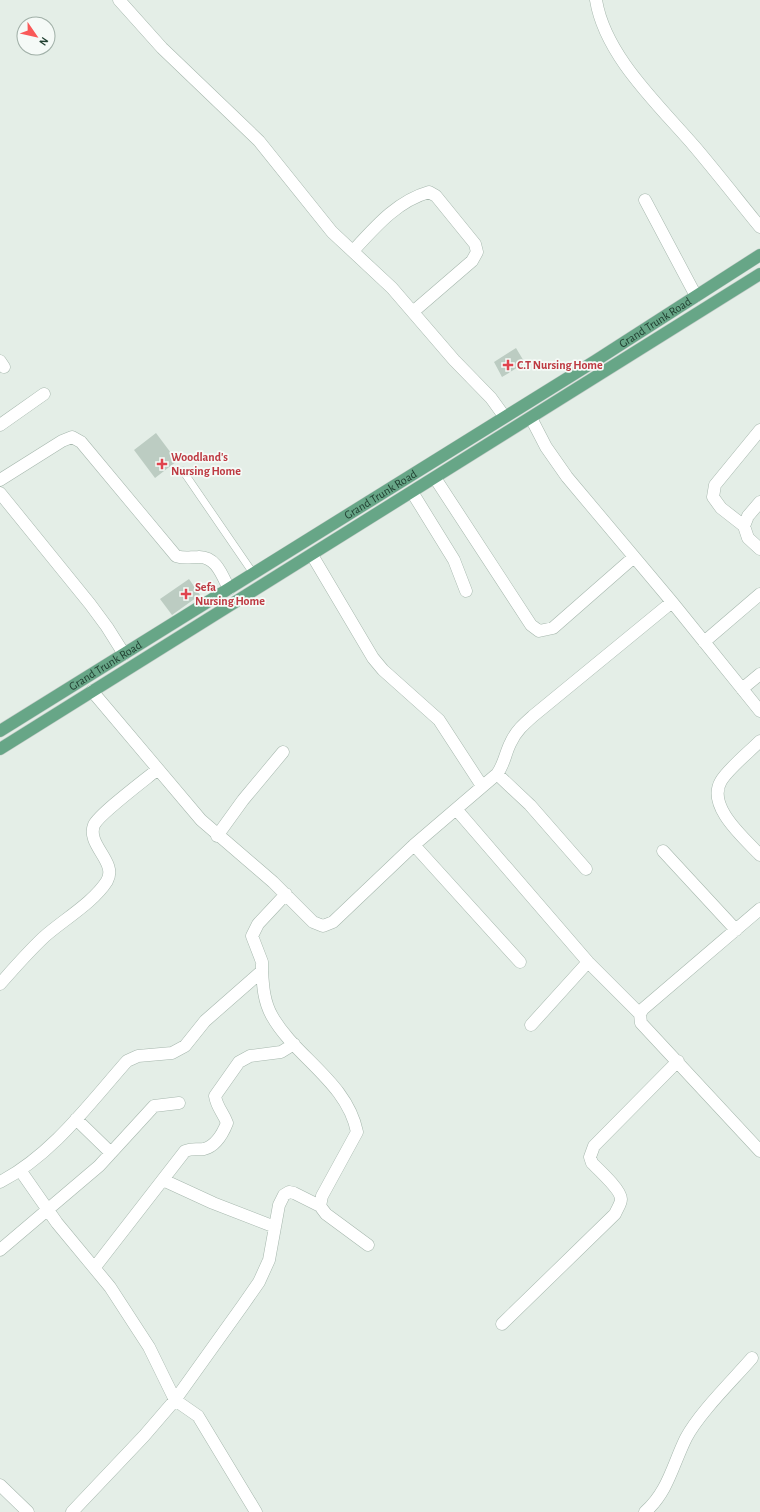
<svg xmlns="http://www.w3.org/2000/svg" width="760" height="1512" font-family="'Alegreya Sans',sans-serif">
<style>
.building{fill:#bcccc2}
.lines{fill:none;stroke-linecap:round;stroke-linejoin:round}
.service-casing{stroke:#a6b7ad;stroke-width:8}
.minor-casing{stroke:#a6b7ad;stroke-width:13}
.primary-casing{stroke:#c1cac6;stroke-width:13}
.service{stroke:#fff;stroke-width:7}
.minor{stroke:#fff;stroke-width:12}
.primary{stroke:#67a687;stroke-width:12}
.health-dot{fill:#e0444e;stroke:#f5faf7;stroke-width:1.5}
.labels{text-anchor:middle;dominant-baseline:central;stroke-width:3.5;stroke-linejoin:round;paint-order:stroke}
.street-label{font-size:12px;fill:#224132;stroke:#f5faf7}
.health-label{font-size:12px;font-weight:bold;fill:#be3a42;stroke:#f5faf7;text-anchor:start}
</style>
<rect width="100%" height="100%" fill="#e4eee7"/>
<path class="building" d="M516,348L525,363L502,377L494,362Z
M156,433L177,461L155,478L134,450Z
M189,579L200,595L172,615L160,599Z"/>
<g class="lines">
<g class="service-casing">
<path id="service" d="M183,471L253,573"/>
</g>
<g class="minor-casing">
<path id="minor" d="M119,0L162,48L259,141L332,232L392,288L454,360L491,398L504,416
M596,0C605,56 659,105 695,147C717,173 738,200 760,227
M645,200L696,296
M353,251C375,227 397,201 429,192L436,196L475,244L477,252L472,261L414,311
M0,361L4,367
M531,418L546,447L567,477L672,602L760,711
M0,425L44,394
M435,478L531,625L539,631L553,628L634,557
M0,480L62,441L72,437L81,442L176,556C185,559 190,557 198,557C216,556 222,575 229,589
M412,492L454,560L466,591
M0,493L90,604L107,627L124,654
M760,502L748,516L744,526L748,538L760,549
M744,526L721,508L713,497L715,485L760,430
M312,555L373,658L383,670L439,720L482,786
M704,642L760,594
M742,689L760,674
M92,691L201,820L273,882L313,922L323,926L333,922L414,845L497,774C505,763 505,753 511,742C516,731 524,724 533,716L672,602
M760,741C749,752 728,769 721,781C706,806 744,838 760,855
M497,774L530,805L586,869
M456,809L588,962L640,1014
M217,836L243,800L283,752
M414,845L520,962
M663,851L736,930
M760,909L643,1009L640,1014L641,1023L760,1151
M262,971C263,987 264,1002 272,1016C295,1057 347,1082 357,1132L322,1196L320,1206L326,1214L368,1245
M0,984C14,968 28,952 44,937C63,920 93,903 107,881C118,862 86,845 94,825C99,814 146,779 158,769
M531,1025L588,962
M76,1119L111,1153
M20,1170L57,1223L110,1287L149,1347L175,1400L198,1416L256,1512
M163,1180L213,1203L275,1227
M0,1182C52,1155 89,1104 127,1061L138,1056L172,1053L185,1046L205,1021L262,971V962L252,936L258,924L286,894
M0,1250L99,1166L154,1106L179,1103
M95,1267L185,1151C193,1148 197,1150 204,1149C216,1146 223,1133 227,1123C223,1112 217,1108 215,1096L239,1062L250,1056L281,1052L294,1044
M502,1324L615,1214C617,1209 621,1204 621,1199C621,1190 599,1170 592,1163L590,1157L594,1146L678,1061
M0,1485L28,1512
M72,1512L144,1436L175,1400L243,1305L259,1282L269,1260L279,1205L284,1195L289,1192L294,1193L320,1206
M645,1512C668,1492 673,1464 686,1438C699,1413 733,1380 752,1358"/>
</g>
<g class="primary-casing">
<g id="primary">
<path id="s1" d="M0,731L595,361L760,255"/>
<path d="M0,749L760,274"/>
</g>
</g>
<use href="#service" class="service"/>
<use href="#minor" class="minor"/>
<use href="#primary" class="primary"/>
</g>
<g class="health-dot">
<path d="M506 359h4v4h4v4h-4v4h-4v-4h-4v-4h4z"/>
<path d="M160 458h4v4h4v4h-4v4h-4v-4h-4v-4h4z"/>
<path d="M184 588h4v4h4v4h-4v4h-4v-4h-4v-4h4z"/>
</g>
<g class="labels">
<g class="street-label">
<text stroke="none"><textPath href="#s1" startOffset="772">Grand Trunk Road</textPath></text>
<text stroke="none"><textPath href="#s1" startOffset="448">Grand Trunk Road</textPath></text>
<text stroke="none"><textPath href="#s1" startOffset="124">Grand Trunk Road</textPath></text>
</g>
<g class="health-label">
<text x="517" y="365">C.T Nursing Home</text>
<text x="171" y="457">Woodland's<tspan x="171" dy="14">Nursing Home</tspan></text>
<text x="195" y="587">Sefa<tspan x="195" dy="14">Nursing Home</tspan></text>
</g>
</g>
<g transform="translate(36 36) rotate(124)"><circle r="19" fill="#f5faf7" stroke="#a1b0a8"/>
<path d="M0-3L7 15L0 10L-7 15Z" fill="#f95958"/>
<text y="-6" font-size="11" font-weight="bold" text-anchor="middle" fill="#224132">N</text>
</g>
</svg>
